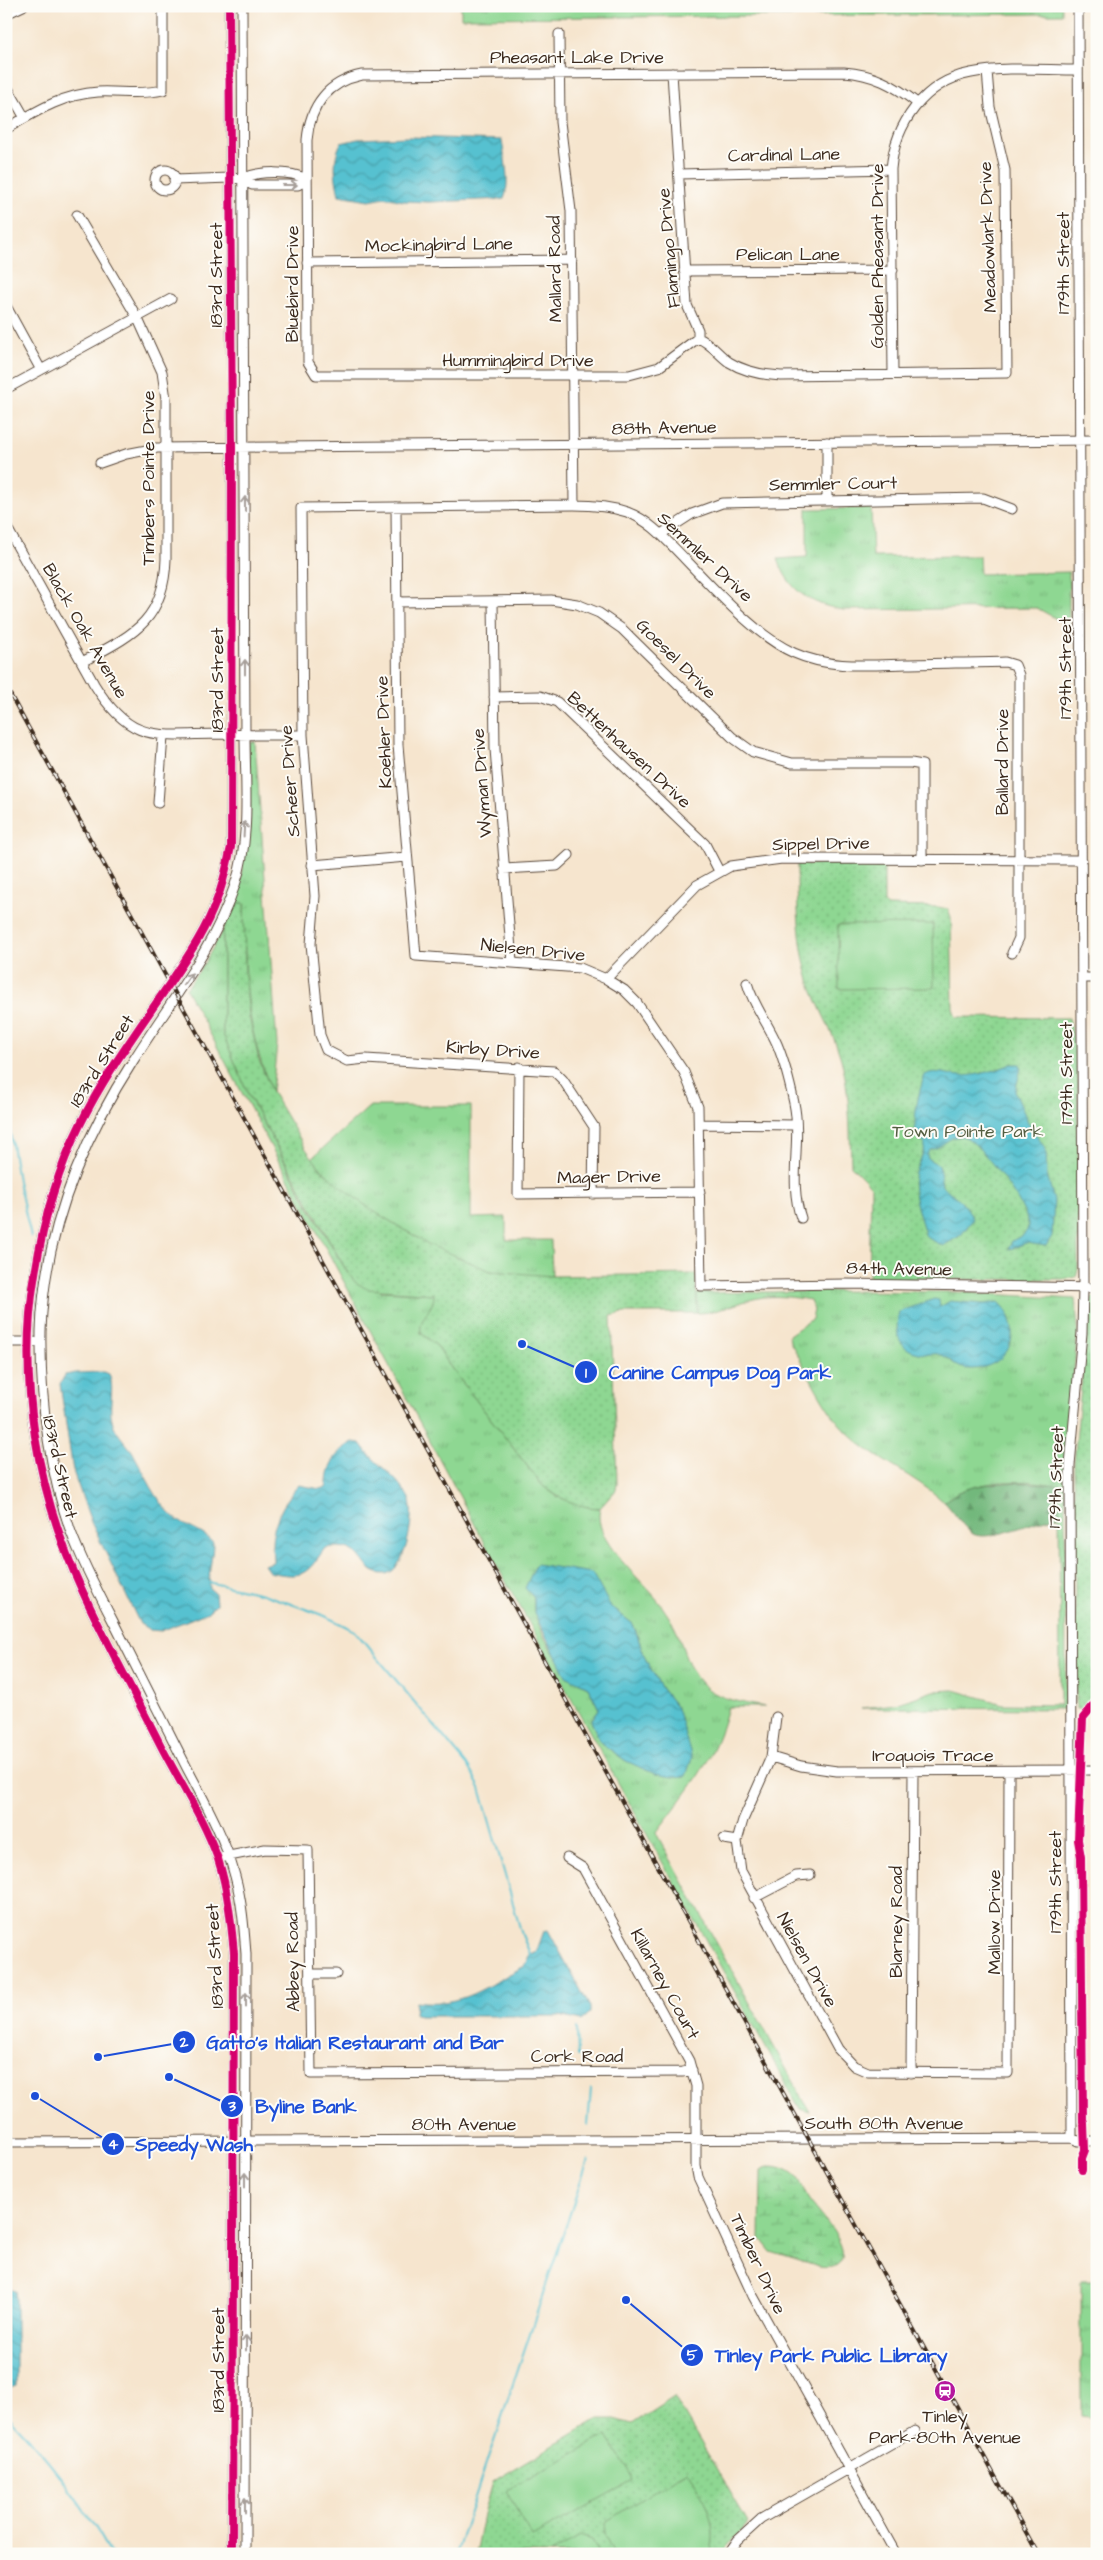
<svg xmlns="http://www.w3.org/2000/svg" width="1103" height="2560" font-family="'Architects Daughter',sans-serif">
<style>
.grass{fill:url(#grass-tufts);stroke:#648058;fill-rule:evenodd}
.forest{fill:url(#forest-firs);stroke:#56714d}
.wetland{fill:url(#wetland-marsh);stroke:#648058}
.park{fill:url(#park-dots);stroke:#648058}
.garden{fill:#8ed792;stroke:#648058}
.water{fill:url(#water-waves);stroke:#487677}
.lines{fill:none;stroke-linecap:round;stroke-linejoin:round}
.stream{stroke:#56c1d0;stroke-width:2}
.minor-casing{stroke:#574638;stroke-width:11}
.minor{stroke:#fff;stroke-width:9}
.rail-casing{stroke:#3b2a1e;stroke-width:4}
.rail{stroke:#fdfcf7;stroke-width:2;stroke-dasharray:5.5;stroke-linecap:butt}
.cycleway-casing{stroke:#fdfcf7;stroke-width:11}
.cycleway{stroke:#d6006c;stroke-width:8}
.oneway{stroke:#a79f9a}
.labels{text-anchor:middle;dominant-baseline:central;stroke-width:4;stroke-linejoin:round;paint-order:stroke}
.street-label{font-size:18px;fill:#3b2a1e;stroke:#fdfcf7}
.park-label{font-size:18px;fill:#545e41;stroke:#fdfcf7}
.poi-label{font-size:18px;fill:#3b2a1e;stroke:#fdfcf7}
.leader{fill:none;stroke:#1d4ed8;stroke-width:2}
.callout-dot{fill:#1d4ed8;stroke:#fdfcf7;stroke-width:2}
.mark-label{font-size:15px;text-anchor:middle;font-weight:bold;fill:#fff}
.callout-label{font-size:19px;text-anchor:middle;font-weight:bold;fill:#1d4ed8;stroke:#fdfcf7;stroke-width:4;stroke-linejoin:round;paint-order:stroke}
</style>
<defs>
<pattern id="grass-tufts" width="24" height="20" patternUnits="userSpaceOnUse" patternTransform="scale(1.25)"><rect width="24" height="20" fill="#8ed792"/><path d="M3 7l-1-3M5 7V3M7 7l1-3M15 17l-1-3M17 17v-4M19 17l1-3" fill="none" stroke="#7bb97d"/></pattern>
<pattern id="forest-firs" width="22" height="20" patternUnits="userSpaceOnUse" patternTransform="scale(1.25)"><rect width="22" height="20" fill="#72b87c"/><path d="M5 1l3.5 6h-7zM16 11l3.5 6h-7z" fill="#5f9665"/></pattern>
<pattern id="wetland-marsh" width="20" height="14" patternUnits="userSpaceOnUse" patternTransform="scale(1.25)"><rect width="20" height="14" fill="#8ed792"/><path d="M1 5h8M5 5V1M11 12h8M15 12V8" fill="none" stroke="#7bb97d"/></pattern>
<pattern id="park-dots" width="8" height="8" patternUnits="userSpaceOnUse" patternTransform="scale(1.25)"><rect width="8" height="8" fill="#8ed792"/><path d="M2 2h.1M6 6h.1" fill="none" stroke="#7bb97d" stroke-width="1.8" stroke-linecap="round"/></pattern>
<pattern id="water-waves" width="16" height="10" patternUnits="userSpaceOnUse" patternTransform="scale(1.25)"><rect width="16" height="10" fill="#56c1d0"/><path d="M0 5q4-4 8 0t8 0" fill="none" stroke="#489da8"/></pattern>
</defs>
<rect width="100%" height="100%" fill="#fdfcf7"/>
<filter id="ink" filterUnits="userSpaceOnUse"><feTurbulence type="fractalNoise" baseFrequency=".02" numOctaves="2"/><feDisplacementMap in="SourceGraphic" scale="10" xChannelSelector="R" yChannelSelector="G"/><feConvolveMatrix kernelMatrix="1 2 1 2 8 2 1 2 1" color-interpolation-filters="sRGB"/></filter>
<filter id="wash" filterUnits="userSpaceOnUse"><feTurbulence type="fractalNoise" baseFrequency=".0096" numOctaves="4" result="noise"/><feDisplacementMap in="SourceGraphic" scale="20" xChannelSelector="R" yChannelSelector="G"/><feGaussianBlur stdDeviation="1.12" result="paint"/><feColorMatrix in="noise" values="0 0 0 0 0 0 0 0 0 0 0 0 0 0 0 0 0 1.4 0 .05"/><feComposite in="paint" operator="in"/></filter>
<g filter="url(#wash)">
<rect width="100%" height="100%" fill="#f6e5ce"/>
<path class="grass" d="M461,6H1062V14L461,18Z
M871,508L873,557L979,556L980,574L1069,572V626L1037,608L843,610C811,604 789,592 778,559L807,557V509Z
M255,741L277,1044L272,1092C244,1025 245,974 244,903H234L242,870L249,743Z
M223,929V1034L249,1096L312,1212L346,1270L381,1291L435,1294C435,1309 420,1317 421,1333L438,1347L452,1369L542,1485L558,1497L588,1507L600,1508C591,1540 641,1578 659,1602C665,1611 673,1622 677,1632C684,1650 688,1669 701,1683C717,1700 745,1703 765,1707H728C714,1762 689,1789 656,1833L810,2112L800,2109L495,1562L186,989L204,964ZM534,1598L611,1607L633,1624L646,1660L662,1689L677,1708L626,1761L601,1743L591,1721L599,1709L588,1687C568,1680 540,1636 535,1614C533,1610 534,1603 534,1598Z
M370,1106H471V1218L506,1217V1240H551L552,1276C532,1275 511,1275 491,1271C438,1259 346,1201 312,1158Z
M835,1291L955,1292L1075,1299L1078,1328L1065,1462L1066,1709L861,1708L896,1704L933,1691L954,1690L1003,1704L1060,1705L1059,1486C1026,1478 970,1479 944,1502C915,1475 876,1461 848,1433C823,1409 809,1372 790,1342L789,1335L812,1319L814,1310L810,1300C794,1297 774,1295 758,1298C737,1302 719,1313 697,1313V1293Z
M1081,2281H1097V2418L1081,2416Z"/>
<path class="forest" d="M1019,1482L1059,1485V1516C1038,1519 990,1543 973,1534C964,1529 953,1510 944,1502C966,1483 992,1484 1019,1482Z"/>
<path class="wetland" d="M768,2166C779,2166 787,2168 796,2176C802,2182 804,2193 809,2200C818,2213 852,2246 840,2262C836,2268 826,2268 819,2267L771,2252L760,2238L761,2170Z"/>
<path class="park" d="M797,864H884V903L888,906L938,907L948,909L951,917L953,1008L956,1017L1069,1018L1078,1056V1270L1076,1277L1068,1279L869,1280L871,1186L851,1166C850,1133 850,1099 843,1067C837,1040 823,1017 813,992C798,952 797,906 797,864Z
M234,903H244L245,975L249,1016L259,1060L272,1092L306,1149L320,1168L341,1187L370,1209L428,1244L490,1271L552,1276L696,1274L697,1313H623L611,1316L617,1483L616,1490L600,1508C581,1508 556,1498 542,1485L452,1369L438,1347L421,1333C418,1317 435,1309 434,1294L367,1289L355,1282L346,1270L249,1096L223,1034V929Z
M1095,1296H1097V1708L1076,1709L1074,1463L1089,1300Z
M674,2397L748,2522L721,2554H475L483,2514L492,2482L598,2419H615L632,2424Z"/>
<path class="garden" d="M933,924L934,988L839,989L838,925Z
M607,2435L633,2480L532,2537L506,2491Z
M687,2470C703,2494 720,2525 710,2554H614L604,2534L607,2521Z
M580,2536L592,2540L600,2554H549Z"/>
<path class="water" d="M408,137L502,140C504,157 511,183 504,199L429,202L404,201L385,197L369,200L339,195C335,177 332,160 341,143L358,139Z
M1011,1064H1020L1021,1068L1015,1092L1028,1122L1046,1150L1047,1175L1054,1200L1052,1236L1046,1246L1026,1243L1008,1250L1012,1241C1018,1237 1027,1236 1028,1226C1031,1212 979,1141 965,1137C950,1133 943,1148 930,1150L927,1155L928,1159L939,1165L942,1186C952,1193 969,1207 973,1219L961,1235L943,1246L926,1237C921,1219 911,1195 914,1177C916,1165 925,1155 925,1144C922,1141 918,1138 917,1135C911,1124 920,1086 925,1075C937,1068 951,1077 964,1076C979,1075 998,1070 1011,1064Z
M934,1299L939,1300L940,1307L950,1301L984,1304L999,1302C1008,1310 1010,1318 1012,1329C1014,1353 995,1368 972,1369C954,1370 952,1357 938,1354C934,1353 930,1355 926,1354C899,1352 894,1336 899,1312Z
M103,1372L109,1374C116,1390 106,1409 114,1426C118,1435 126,1443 132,1451C145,1474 155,1500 175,1518C186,1528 201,1530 213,1542C213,1559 207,1573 210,1589L215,1593L216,1604L208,1612L161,1631L150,1630L140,1624L91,1522L73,1471L60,1384L65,1375L76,1373Z
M353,1442L360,1443C371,1460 388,1470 400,1485C403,1489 409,1497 410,1501C415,1517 405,1576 383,1574C358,1573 368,1541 325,1548C306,1575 304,1579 269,1572L264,1565L273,1562C273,1553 271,1543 273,1534C276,1517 287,1497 299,1485L320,1489L327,1487C326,1467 336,1451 353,1442Z
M536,1564L592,1573L611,1607L633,1624L646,1660L662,1689L677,1708L692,1758L686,1776L672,1777L655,1774L626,1761L601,1743L591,1721L599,1709L588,1687L566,1676L534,1613V1598L525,1588Z
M548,1930L590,2007V2013L581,2021L560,2016H419L415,2014L416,2001C463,2008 483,1987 523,1967L527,1963L529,1954L536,1953L544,1931Z
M6,2287L15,2290L16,2299V2386L10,2388L6,2384Z"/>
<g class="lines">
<path class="stream" d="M6,1107L18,1181L31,1237
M207,1582L263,1594L325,1616L355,1631L467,1765L480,1788L522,1935L531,1956
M577,2029L578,2056
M588,2125L591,2089
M6,2414C46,2456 83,2503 111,2554
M456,2554L588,2160"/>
</g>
</g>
<g filter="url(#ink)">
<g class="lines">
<g class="minor-casing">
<path id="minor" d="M229,6L232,447L231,847C227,864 224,882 217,899C206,930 188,956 170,983C140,1027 103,1077 80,1125C57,1171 43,1223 35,1274C17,1381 37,1492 82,1590C106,1643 135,1694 161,1746C180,1783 204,1819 218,1859C228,1890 231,1921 234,1953L232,2554
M242,6L245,735C245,784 251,838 235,885C213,951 169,1003 133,1061C81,1142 44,1234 41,1331C40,1399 48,1467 71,1532C83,1564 100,1596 116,1627C140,1674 163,1721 187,1768C205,1802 225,1838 235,1876C242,1901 244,1927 246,1954L245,2554
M6,14L23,6
M559,34L560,122L571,211L574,505
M672,73L687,305L698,330V338C711,343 718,354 729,362C745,372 763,375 781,376L1007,373L1005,170L990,107L987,71
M6,85L25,118
M6,129C35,112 63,94 98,92C119,91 142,95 163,90V6
M155 180a10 10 0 1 1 20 0a10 10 0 1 1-20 0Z
M679,174L891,169
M174,180L230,178L243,179L252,185H298L307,179C290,171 259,170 243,179
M77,215L138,319L162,372L166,399V559C164,622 132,635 82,662
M307,263L572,260
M684,271L893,270
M6,306L41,370
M698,338L659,367L629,375H316L308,362L307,140C310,105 328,82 362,75L844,72C873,74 894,85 917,103
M893,374L891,169C895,124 924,82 971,73C1005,66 1044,70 1078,70
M6,389L171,299
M827,442V500
M100,463L126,454L157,448L1097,440
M396,507L398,745L416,956L580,968L606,979L624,990L637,1003L684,1072L698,1107L701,1286L846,1284L1097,1288
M6,526L94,684C132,746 158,734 222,734C249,735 276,735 303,735
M661,534L692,514L722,503L983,498L1012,509
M493,601L495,749L512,962
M397,602L551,600L577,604L599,613L622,629L732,737L753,752L792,763H911L922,765V860
M494,697L540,696L557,702L705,844L719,871
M158,803L163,736
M312,865L407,857
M504,869L557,866L569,855
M1082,978H1097
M606,979L697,885L731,866L782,859L1082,860
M747,983C753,1005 768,1023 777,1044C785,1063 790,1084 794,1103C802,1141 788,1181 801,1218
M519,1067L518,1194L700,1192
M700,1124L795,1125
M593,1194L594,1127L563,1080L554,1071L366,1059L347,1061L326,1050L320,1035L311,944L315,896L303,735L301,508L574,505C592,505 609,506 627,512C651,521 667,541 685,559C715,590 756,636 794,653C830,669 868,665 906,664C939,663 972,663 1005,662L1015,665L1019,675V938L1012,953
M6,1342H34
M776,1717L771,1757L743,1820L737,1841L741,1871L838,2049L854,2066L868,2072L1008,2073L1009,1771
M771,1757L801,1766L837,1771L1097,1770
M724,1839L737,1841
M224,1857L265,1849L308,1850L311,2074L683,2072L692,2070
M567,1858L583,1868L689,2061L696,2086V2166L698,2177L753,2296L896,2554
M754,1898L796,1876L810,1875
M310,1974H336
M911,2073L913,1771
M1072,2138L1070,1465L1082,1333L1083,1288L1078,6
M6,2142L1072,2138L1078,2141H1097
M728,2554L738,2540L761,2519L915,2431"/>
</g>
<use href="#minor" class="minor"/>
<g class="rail-casing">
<path id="rail" d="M6,687L1038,2554"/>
</g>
<use href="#rail" class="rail"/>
<g class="cycleway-casing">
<path id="cycleway" d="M229,6L232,447L231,847C227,864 224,882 217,899C206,930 188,956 170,983C140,1027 103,1077 80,1125C57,1171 43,1223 35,1274C17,1381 37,1492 82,1590C106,1643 135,1694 161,1746C180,1783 204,1819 218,1859C228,1890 231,1921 234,1953L232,2554
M1082,2170V2158L1085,2150L1084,2123H1083L1081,1857L1078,1840L1083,1718L1097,1701"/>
</g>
<use href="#cycleway" class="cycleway"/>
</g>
<defs><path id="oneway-shaft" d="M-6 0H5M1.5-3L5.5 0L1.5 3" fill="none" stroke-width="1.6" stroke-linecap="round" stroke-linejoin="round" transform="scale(1.25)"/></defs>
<g class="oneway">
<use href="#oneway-shaft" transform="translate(290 185)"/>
<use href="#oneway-shaft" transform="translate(245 504) rotate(-90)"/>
<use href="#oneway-shaft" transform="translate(245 667) rotate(-90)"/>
<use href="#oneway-shaft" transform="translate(244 829) rotate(-87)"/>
<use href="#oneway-shaft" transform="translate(188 979) rotate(-55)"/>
<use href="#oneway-shaft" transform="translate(246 2000) rotate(-90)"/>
<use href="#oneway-shaft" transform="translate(245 2180) rotate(-90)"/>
<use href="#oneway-shaft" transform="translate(246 2343) rotate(-90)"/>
<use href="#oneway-shaft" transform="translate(245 2505) rotate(-90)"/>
</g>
</g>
<defs>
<g id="station-disc" transform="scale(1.125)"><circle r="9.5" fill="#b5179e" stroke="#fdfcf7"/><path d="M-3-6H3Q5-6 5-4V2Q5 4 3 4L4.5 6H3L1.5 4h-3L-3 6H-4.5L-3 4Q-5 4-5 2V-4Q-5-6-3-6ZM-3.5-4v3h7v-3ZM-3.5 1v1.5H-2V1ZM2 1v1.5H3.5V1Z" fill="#fff"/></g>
</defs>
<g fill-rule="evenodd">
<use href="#station-disc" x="945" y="2391"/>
</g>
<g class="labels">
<g class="street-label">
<text x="577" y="57">Pheasant Lake Drive</text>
<text transform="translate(784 155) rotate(-1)">Cardinal Lane</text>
<text transform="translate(988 237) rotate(-92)">Meadowlark Drive</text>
<text transform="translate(439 245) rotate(-1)">Mockingbird Lane</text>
<text transform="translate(669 248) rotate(-95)">Flamingo Drive</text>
<text x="788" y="254">Pelican Lane</text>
<text transform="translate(877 256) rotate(-90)">Golden Pheasant Drive</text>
<text transform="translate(1063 263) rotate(-90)">179th Street</text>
<text transform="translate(555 269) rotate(-91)">Mallard Road</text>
<text transform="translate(216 275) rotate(-90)">183rd Street</text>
<text transform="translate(292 284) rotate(-90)">Bluebird Drive</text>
<text x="518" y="360">Hummingbird Drive</text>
<text transform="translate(664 428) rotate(-1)">88th Avenue</text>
<text transform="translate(148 478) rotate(-90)">Timbers Pointe Drive</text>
<text transform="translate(833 484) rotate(-1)">Semmler Court</text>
<text transform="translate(705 557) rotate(43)">Semmler Drive</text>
<text transform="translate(85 631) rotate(60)">Black Oak Avenue</text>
<text transform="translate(676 659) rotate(45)">Goesel Drive</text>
<text transform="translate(1065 668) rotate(-90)">179th Street</text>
<text transform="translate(217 680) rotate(-90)">183rd Street</text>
<text transform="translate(384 732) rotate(-92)">Koehler Drive</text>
<text transform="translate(629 750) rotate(43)">Bettenhausen Drive</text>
<text transform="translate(1002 762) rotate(-90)">Ballard Drive</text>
<text transform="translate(290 781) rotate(-94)">Scheer Drive</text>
<text transform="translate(482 783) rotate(-94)">Wyman Drive</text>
<text transform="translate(821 844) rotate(-1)">Sippel Drive</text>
<text transform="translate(533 950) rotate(6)">Nielsen Drive</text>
<text transform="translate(493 1050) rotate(4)">Kirby Drive</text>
<text transform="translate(102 1061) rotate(-58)">183rd Street</text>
<text transform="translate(1066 1073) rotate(-90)">179th Street</text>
<text transform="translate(609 1177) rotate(-1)">Mager Drive</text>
<text transform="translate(899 1269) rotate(1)">84th Avenue</text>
<text transform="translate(60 1467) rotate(77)">183rd Street</text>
<text transform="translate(1056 1477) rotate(-88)">179th Street</text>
<text x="933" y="1755">Iroquois Trace</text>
<text transform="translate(1055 1882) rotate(-90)">179th Street</text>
<text transform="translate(896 1922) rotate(-90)">Blarney Road</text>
<text transform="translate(994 1922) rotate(-90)">Mallow Drive</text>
<text transform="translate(215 1956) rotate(-93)">183rd Street</text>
<text transform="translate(807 1960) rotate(61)">Nielsen Drive</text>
<text transform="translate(293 1962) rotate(-91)">Abbey Road</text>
<text transform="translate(665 1984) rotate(61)">Killarney Court</text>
<text x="577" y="2056">Cork Road</text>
<text x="884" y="2123">South 80th Avenue</text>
<text x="464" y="2124">80th Avenue</text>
<text transform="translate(758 2264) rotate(65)">Timber Drive</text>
<text transform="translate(218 2360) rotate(-90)">183rd Street</text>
</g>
<g class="park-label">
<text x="968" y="1131">Town Pointe Park</text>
</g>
<g class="poi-label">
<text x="945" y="2416">Tinley<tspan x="945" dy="21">Park-80th Avenue</tspan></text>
</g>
</g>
<path class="leader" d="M522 1344L586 1372M98 2057L184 2042M169 2077L232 2106M35 2096L113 2144M626 2300L692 2355"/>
<g class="callout-dot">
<circle cx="522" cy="1344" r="5"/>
<circle cx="98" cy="2057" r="5"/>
<circle cx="169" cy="2077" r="5"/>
<circle cx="35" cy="2096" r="5"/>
<circle cx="626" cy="2300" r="5"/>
<circle cx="586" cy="1372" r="12"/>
<circle cx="184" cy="2042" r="12"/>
<circle cx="232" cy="2106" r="12"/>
<circle cx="113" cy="2144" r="12"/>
<circle cx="692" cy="2355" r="12"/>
</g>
<g class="mark-label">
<text x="586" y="1378">1</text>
<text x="184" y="2047">2</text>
<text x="232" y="2111">3</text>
<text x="113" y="2149">4</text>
<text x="692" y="2360">5</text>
</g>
<g class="callout-label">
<text x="720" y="1379">Canine Campus Dog Park</text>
<text x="355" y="2049">Gatto's Italian Restaurant and Bar</text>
<text x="306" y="2113">Byline Bank</text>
<text x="194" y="2151">Speedy Wash</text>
<text x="831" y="2362">Tinley Park Public Library</text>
</g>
<rect width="1103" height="2560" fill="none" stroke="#fdfcf7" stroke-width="25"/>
</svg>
